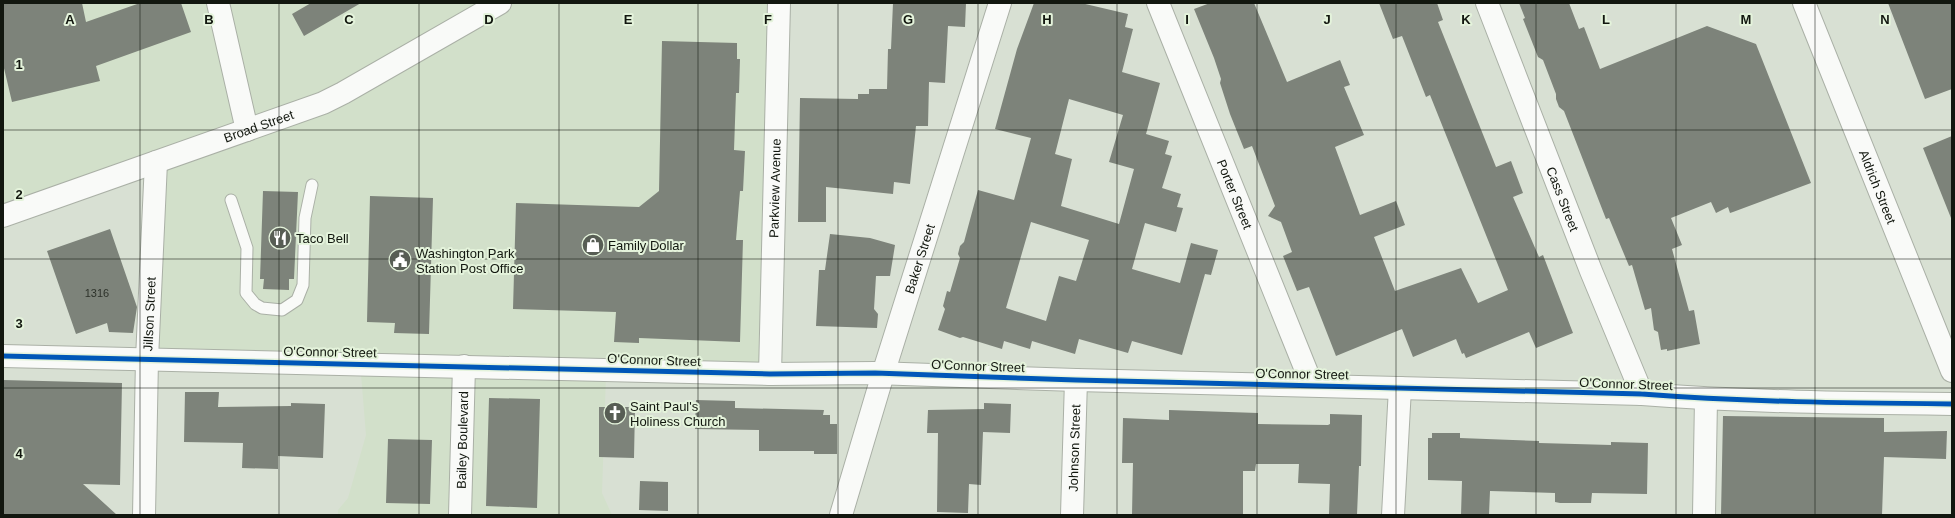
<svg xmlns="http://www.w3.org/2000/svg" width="1955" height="518" font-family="Arial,sans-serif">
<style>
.built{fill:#d2e0ca}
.building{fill:#7d837a;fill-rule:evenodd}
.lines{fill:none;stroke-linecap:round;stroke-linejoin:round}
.service-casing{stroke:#aab0a6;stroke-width:13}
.minor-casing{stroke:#aab0a6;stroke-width:24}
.tertiary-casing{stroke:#aab0a6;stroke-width:24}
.primary-casing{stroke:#aab0a6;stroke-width:24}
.service{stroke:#f9faf8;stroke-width:11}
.minor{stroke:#f9faf8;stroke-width:22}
.tertiary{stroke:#f9faf8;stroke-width:22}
.primary{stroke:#f9faf8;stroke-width:22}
.cycleway-casing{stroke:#e4f3db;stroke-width:8}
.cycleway{stroke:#0057b8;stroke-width:5}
.grid{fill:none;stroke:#12170f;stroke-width:1;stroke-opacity:0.55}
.labels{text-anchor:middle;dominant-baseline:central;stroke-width:4;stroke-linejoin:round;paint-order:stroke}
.number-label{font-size:11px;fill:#2d322a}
.street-label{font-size:13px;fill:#12170f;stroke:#e4f3db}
.poi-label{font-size:13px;fill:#12170f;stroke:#e4f3db;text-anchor:start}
.grid-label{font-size:13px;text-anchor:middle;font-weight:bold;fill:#12170f;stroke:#e4f3db;stroke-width:4;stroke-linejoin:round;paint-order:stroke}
</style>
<rect width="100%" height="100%" fill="#d8e0d3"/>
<path class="built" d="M3,3H770L767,368L606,375L602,493L612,515H338V510L348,498L366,435L361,374L154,360L153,165L3,215Z"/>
<path class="building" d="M3,3H82L86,22L140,3H181L191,32L96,66L100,81L12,102L3,64Z
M311,3H361L304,36L292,14Z
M893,3H966L965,27L948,26L945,83L929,82L928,126H916L910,184L894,182L893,194L826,187V222H798L800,98L858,99V94H869V89H887L888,49H891Z
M1034,3H1081L1128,14L1125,27L1133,29L1122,72L1160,83L1146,134L1169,141L1165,154L1172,156L1162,188L1181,194L1177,207L1183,208L1176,232L1145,223L1132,269L1180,283L1191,243L1218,250L1211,275L1205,274L1182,355L1132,341L1128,353L1079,339L1075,354L1032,341L1030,349L1004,341L1002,349L963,337L960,338L938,330L945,309L943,306L947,291L950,292L960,258L958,254L960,246L964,242L978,190L1014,200L1031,138L995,129L1017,49ZM1069,99L1123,115L1109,162L1134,169L1119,224L1061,206L1072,159L1055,154ZM1031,222L1089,240L1076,281L1059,276L1046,321L1006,308Z
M1210,3H1254L1287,82L1340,60L1350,85L1344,87L1364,135L1335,147L1360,215L1396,201L1405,225L1374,237L1395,291L1461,268L1478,303L1508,290L1430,95L1426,97L1402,36L1393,39L1379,3H1437L1443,20L1438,22L1496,167L1511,161L1523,193L1513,197L1539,257L1543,255L1573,333L1536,348L1529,332L1466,358L1464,353L1462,354L1456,339L1413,357L1402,329L1336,356L1309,287L1297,291L1283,256L1292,252L1281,222L1268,216L1275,206L1252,146L1244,149L1230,114L1220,83L1221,79L1214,58L1194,9Z
M1519,3H1569L1579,29L1584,27L1600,69L1707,26L1756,44L1811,183L1733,212L1730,213L1728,207L1716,213L1711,202L1671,218L1682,245L1672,249L1689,311L1694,310L1700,344L1667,351V349L1661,350L1658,332L1654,330L1651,308L1645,310L1632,265L1629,266L1609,218L1606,219L1564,111L1559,107L1556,99V94L1543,60L1538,57L1523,19L1525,18Z
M1888,3H1952V89L1925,99Z
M662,41L737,43V59H740L739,93H736L734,150L745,151L743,191H740L736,240H743L740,342L639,338V343L614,342L616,312L513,309L516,203L639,207L659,191Z
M1952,136V218H1951L1923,148Z
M263,191L298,192L294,279H289V290L263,289L264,279H260Z
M370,196L433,198L429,334L394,333L395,323L367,322Z
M110,229L137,307L133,333L109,332L107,323L76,334L47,251Z
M830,234L870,238L895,245L890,276H876L874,309L878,314L877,328L816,326L819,270H825Z
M3,380L122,383L120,485L83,484L117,515H3Z
M185,392H219L218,407L291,406V403L325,404L323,458L278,456V469L242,468L243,443L184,442Z
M489,398L540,399L537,508L486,506Z
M696,400L735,401V408L824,410L823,415H830V424H837V454H814V451H759V430L695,429Z
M984,403L1011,404L1010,433L983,432L981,485L969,484L968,513L937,512L938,433H927L928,410L984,409Z
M599,407H635L634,458L599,457Z
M1169,410L1258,413V424L1328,425L1330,424V414L1362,415L1361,466H1359L1357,515H1329L1330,484L1298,483L1299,464H1256L1255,471H1243V515H1132L1133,463H1122L1123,418L1169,420Z
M1723,416L1884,418V432L1947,431L1946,459L1884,457L1882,515H1721Z
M1432,433H1460V438L1539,441V443L1611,445V442L1648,443L1647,494L1592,493L1591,503H1560L1555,502V493L1490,491L1489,515H1461L1462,481L1428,480V438H1432Z
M388,439L432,440L430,504L386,503Z
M640,481L668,482V511L639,510Z"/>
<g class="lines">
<g class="service-casing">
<path id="service" d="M231,200L247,248L246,293L255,304L262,308L282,310L297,300L303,285L305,218L312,185"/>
</g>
<g class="minor-casing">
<g id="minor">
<path d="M218,3L247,130"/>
<path id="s1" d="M1158,3L1312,385"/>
<path id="s2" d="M1487,3L1591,271L1642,394"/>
<path d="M3,356L770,374L875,373L1076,380L1642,394C1745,402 1848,403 1952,404"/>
<path id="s3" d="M770,374L779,3"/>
<path id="s4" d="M144,515L147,359L156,162"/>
<path id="s5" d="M460,515L464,366"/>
<path id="s6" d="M841,515L883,374L1000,3"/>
<path id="s7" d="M1072,515L1076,380"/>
<path d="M1393,515L1400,388"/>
<path d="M1704,515L1706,399"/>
</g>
</g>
<g class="tertiary-casing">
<g id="tertiary">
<path id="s8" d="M1804,3L1952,371"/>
</g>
</g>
<g class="primary-casing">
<g id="primary">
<path id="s9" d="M3,216L323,103L343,93L500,3"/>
</g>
</g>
<use href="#service" class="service"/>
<use href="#minor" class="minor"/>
<use href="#tertiary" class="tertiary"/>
<use href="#primary" class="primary"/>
<g class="cycleway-casing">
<path id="cycleway" d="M3,356L770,374L875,373L1076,380L1642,394C1745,402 1848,403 1952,404"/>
</g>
<use href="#cycleway" class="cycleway"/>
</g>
<path class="grid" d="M140,3V515M279,3V515M419,3V515M559,3V515M698,3V515M838,3V515M978,3V515M1117,3V515M1257,3V515M1396,3V515M1536,3V515M1676,3V515M1815,3V515M3,130H1952M3,259H1952M3,388H1952"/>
<defs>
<g id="restaurant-disc" transform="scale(1.15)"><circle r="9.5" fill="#575d54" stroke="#e4f3db"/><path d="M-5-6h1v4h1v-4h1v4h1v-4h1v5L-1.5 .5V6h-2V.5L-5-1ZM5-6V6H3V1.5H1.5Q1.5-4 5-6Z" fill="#fff"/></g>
<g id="shop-disc" transform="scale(1.15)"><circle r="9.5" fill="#575d54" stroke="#e4f3db"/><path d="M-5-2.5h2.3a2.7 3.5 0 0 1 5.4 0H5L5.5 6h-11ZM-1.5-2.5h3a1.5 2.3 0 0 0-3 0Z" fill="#fff"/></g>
<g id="civic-disc" transform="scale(1.15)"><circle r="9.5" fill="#575d54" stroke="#e4f3db"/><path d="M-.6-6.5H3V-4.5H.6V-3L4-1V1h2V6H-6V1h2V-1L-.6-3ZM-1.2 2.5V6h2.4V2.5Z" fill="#fff"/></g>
<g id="church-disc" transform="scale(1.15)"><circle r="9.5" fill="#575d54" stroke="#e4f3db"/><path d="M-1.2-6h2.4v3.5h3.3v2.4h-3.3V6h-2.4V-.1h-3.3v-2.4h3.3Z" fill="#fff"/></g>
</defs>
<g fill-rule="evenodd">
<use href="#restaurant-disc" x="280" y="238"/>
<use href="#shop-disc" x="593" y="245"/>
<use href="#civic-disc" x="400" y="260"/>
<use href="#church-disc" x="615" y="413"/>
</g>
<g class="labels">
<g class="number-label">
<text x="97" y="293">1316</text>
</g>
<g class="street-label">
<text stroke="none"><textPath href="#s9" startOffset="271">Broad Street</textPath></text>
<text stroke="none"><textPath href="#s8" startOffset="198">Aldrich Street</textPath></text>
<text stroke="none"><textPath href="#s3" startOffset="186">Parkview Avenue</textPath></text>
<text stroke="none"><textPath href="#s1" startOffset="206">Porter Street</textPath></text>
<text stroke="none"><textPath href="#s2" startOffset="210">Cass Street</textPath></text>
<text stroke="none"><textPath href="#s6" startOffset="268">Baker Street</textPath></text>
<text stroke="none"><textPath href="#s4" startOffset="201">Jillson Street</textPath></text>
<text transform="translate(330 352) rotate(1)">O'Connor Street</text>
<text transform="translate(654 360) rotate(2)">O'Connor Street</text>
<text transform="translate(978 366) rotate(2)">O'Connor Street</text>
<text transform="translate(1302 374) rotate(1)">O'Connor Street</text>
<text transform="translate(1626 384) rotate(2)">O'Connor Street</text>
<text stroke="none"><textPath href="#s5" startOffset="75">Bailey Boulevard</textPath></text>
<text stroke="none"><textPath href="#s7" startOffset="67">Johnson Street</textPath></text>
</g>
<g class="poi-label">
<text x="296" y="238">Taco Bell</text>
<text x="608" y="245">Family Dollar</text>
<text x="416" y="253">Washington Park<tspan x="416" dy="15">Station Post Office</tspan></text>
<text x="630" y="406">Saint Paul's<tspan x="630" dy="15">Holiness Church</tspan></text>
</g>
</g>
<g class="grid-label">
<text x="70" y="24">A</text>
<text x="209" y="24">B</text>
<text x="349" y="24">C</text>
<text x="489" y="24">D</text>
<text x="628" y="24">E</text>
<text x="768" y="24">F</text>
<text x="908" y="24">G</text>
<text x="1047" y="24">H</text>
<text x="1187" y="24">I</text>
<text x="1327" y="24">J</text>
<text x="1466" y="24">K</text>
<text x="1606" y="24">L</text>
<text x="1746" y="24">M</text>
<text x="1885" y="24">N</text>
<text x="19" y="69">1</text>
<text x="19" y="199">2</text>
<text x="19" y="328">3</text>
<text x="19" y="458">4</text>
</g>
<rect width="1955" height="518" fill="none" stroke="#12170f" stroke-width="8"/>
</svg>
